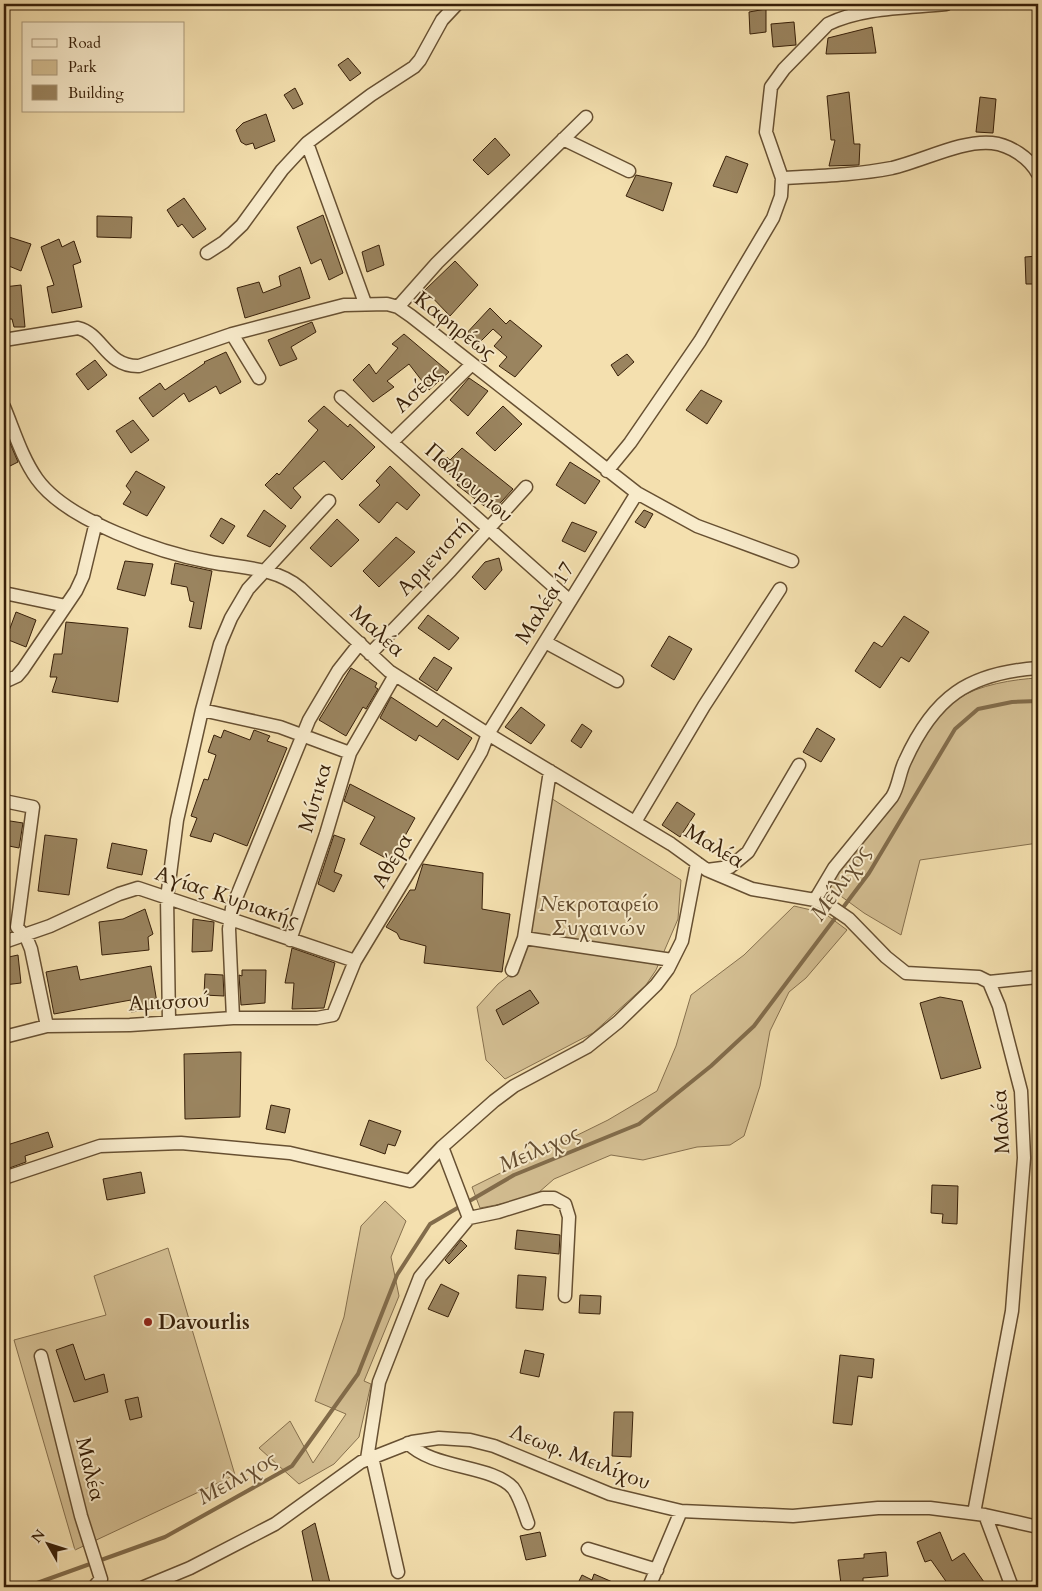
<svg xmlns="http://www.w3.org/2000/svg" width="1042" height="1591" font-family="Cardo,serif">
<style>
.green{fill:#d4bf93;stroke:#86704e}
.lines{fill:none;stroke-linecap:round;stroke-linejoin:round}
.stream{stroke:#826c4b;stroke-width:4}
.building{fill:#9a845f;stroke:#382009}
.minor-casing{stroke:#675032;stroke-width:15}
.minor{stroke:#f8ebcb;stroke-width:12}
.poi-dot{fill:#8f2418;stroke:#f8ebcb;stroke-width:2}
.labels{text-anchor:middle;dominant-baseline:central;stroke-width:4;stroke-linejoin:round;paint-order:stroke}
.street-label{font-size:21px;fill:#382009;stroke:#f8ebcb}
.park-label{font-size:21px;font-style:italic;fill:#5f482c;stroke:#f8ebcb}
.poi-label{font-size:21px;font-weight:bold;fill:#382009;stroke:#f8ebcb;text-anchor:start}
.water-label{font-size:22px;font-style:italic;fill:#634c30;stroke:#f8ebcb}
</style>
<rect width="100%" height="100%" fill="#f4e0af"/>
<filter id="stains"><feTurbulence type="fractalNoise" baseFrequency=".004" numOctaves="4"/><feColorMatrix values="0 0 0 0 .2 0 0 0 0 .09 0 0 0 0 .02 0 0 0 .5 -.17"/></filter>
<radialGradient id="worn" r=".72"><stop offset=".6" stop-color="#630" stop-opacity="0"/><stop offset="1" stop-color="#630" stop-opacity=".3"/></radialGradient>
<path class="green" d="M1038,678V843L920,860L901,935L864,913L827,886C853,848 884,810 907,769C921,744 933,716 958,699C977,685 1015,679 1038,678Z
M546,795L681,880L678,919L656,970L646,985L593,1033L505,1079L486,1060L477,1007L498,984L516,970Z
M794,906L824,913L847,930L806,978L789,992L770,1031L760,1086L744,1136L730,1145L697,1147L643,1160L611,1155L554,1179L538,1193L517,1201L480,1208L472,1187L608,1120L657,1091L676,1046L691,995L744,955Z
M385,1201L406,1221L391,1257L399,1296L364,1381L371,1384L359,1437L334,1464L299,1484L259,1448L290,1421L313,1463L346,1414L315,1401L344,1317L361,1226Z
M168,1248L235,1475L75,1550L14,1340L106,1315L94,1276Z"/>
<g class="lines">
<path class="stream" d="M26,1587L165,1537L292,1466L358,1374L397,1275L430,1224L514,1175L639,1124L711,1066L754,1026L869,873L955,729L978,709L1012,702L1038,701"/>
</g>
<path class="building" d="M766,9V32L750,34L749,12Z
M794,22L796,45L773,47L771,24Z
M872,27L876,53L826,54L828,38Z
M348,58L361,73L350,81L338,65Z
M295,88L303,104L293,109L284,95Z
M849,92L854,144H860L859,165L829,166L835,140H831L827,96Z
M980,97L996,99L993,133L976,132Z
M266,114L275,141L255,149L253,143L246,145L241,142L236,130L243,123Z
M495,138L510,155L488,175L473,160Z
M726,156L748,164L737,193L713,186Z
M636,175L672,183L663,211L626,196Z
M184,198L206,229L193,238L182,224L178,227L167,210Z
M323,215L343,273L329,280L321,259L311,264L297,227Z
M97,216L132,217L131,238L97,237Z
M9,237L31,244L21,271L4,264V253Z
M59,239L62,247L74,241L81,262L73,265L82,307L52,313L47,287L54,285L41,247Z
M379,245L384,265L367,272L362,252Z
M1038,256V284H1026L1025,257Z
M455,261L478,285L450,316L425,290Z
M300,267L310,298L245,318L237,288L259,282L263,293L281,286L279,276Z
M21,285L25,327H14L12,319H4V287Z
M490,308L506,324L510,320L542,346L515,377L499,366L507,357L494,346L502,337L493,329L474,348L463,337Z
M312,322L316,332L291,347L297,359L280,366L268,340Z
M404,334L449,372L429,390L409,364L387,381L394,387L373,402L353,380L369,364L376,374L398,348L392,344Z
M226,352L241,382L220,394L216,386L189,402L184,393L153,417L139,398L160,383L165,390L205,363L204,362Z
M627,354L634,362L618,376L611,365Z
M95,360L107,375L88,390L76,374Z
M469,378L488,391L468,416L450,400Z
M701,390L722,401L707,424L686,410Z
M324,406L348,427L350,424L375,447L342,480L324,461L293,488L301,497L291,509L265,485L277,473L279,475L318,430L308,421Z
M503,406L522,424L495,451L476,433Z
M133,420L149,440L131,453L116,431Z
M4,429L18,462L4,469Z
M462,448L513,489L492,512L457,485L459,482L440,466L447,457L450,460Z
M570,462L600,481L585,504L556,485Z
M390,466L420,495L407,510L397,502L379,523L359,505L380,485L376,481Z
M136,471L165,487L147,516L123,504L131,492L126,486Z
M264,510L286,526L270,547L247,536Z
M644,510L653,514L645,528L635,522Z
M221,518L235,526L223,544L210,536Z
M337,519L359,540L331,567L310,548Z
M572,522L597,532L585,552L562,541Z
M396,537L415,552L379,587L363,571Z
M499,558L502,570L485,590L472,577L485,562Z
M125,561L153,564L145,596L117,589Z
M175,563L212,571L201,629L189,627L194,602L190,601L187,587L171,584Z
M16,612L36,620L26,647L6,639Z
M428,615L459,638L449,650L418,628Z
M904,616L929,632L909,662L901,657L880,688L855,671L874,642L882,647Z
M66,622L128,628L118,702L52,692L57,677H50L54,654H62Z
M669,636L692,649L674,680L651,666Z
M434,657L452,668L437,691L419,679Z
M351,668L377,683L375,687L378,689L366,709L363,707L346,736L319,720Z
M391,697L437,727L443,719L472,738L458,760L419,735L416,741L380,718Z
M521,707L545,725L531,744L505,727Z
M582,724L592,731L581,748L571,741Z
M817,728L835,739L821,762L803,752Z
M224,730L250,740L254,730L270,736L267,741L287,748L247,846L214,833L211,842L190,836L197,818L191,816L204,779L208,780L216,755L208,752L214,735L221,738Z
M350,784L415,818L391,861L360,844L375,817L344,801Z
M677,802L695,814L680,837L662,825Z
M4,820L23,823L19,848L4,845Z
M45,835L77,839L69,895L38,891Z
M334,835L345,839L334,872L342,875L334,892L318,884Z
M112,843L147,850L142,875L107,868Z
M423,864L483,873L482,909L510,914L502,972L424,963L426,946L400,939L397,933L386,927L410,890H415Z
M145,909L153,934L148,937L149,950L102,955L99,922L123,919Z
M193,919L214,922L212,951L192,952Z
M292,948L335,963L324,1008L292,1009L294,983H285Z
M18,955L21,983L4,985V958Z
M77,966L80,980L151,966L158,1009L131,1012V1000L54,1014L46,972Z
M242,970H266L265,1003L241,1005L239,975L242,976Z
M205,974L223,975L224,996L204,995Z
M530,990L539,1003L503,1025L496,1010Z
M940,997L962,1001L981,1068L941,1079L920,1003Z
M241,1052L240,1117L185,1119L184,1054Z
M271,1105L290,1109L285,1133L266,1129Z
M369,1120L401,1131L395,1146L388,1144L385,1154L360,1145Z
M48,1132L53,1147L25,1156L26,1162L4,1170V1146Z
M141,1172L145,1193L107,1200L103,1179Z
M932,1185L958,1186L957,1224L942,1223L943,1214L931,1213Z
M517,1230L560,1235L559,1254L515,1249Z
M461,1240L467,1246L449,1264L445,1260Z
M518,1275L546,1277L543,1310L516,1308Z
M441,1284L459,1293L448,1317L428,1309Z
M580,1295L601,1296L600,1314L579,1313Z
M73,1344L85,1380L104,1374L108,1392L74,1402L56,1350Z
M525,1350L544,1354L539,1377L520,1373Z
M840,1355L874,1359L872,1378L858,1376L852,1425L833,1423Z
M138,1397L142,1417L130,1420L125,1400Z
M614,1412H633L631,1457L612,1456Z
M315,1523L331,1587H314L302,1531Z
M540,1532L546,1556L526,1560L520,1536Z
M940,1532L952,1561L964,1553L984,1582L977,1587H950L931,1560L925,1562L917,1542Z
M886,1552L888,1576L863,1578V1582L841,1584L838,1560L864,1558V1554Z
M594,1574L624,1587H576L582,1575L592,1580Z"/>
<g class="lines">
<g class="minor-casing">
<path id="minor" d="M563,139L629,171
M782,178C819,176 856,175 892,168C923,161 961,140 992,143C1010,145 1030,158 1038,174
M207,253L224,242L242,225L282,170L307,143
M365,303L307,143L371,95L414,67L420,60L442,20L457,4
M398,307L437,263L586,117
M232,334L259,378
M4,340L78,328C103,334 106,367 139,366L232,334L344,305L387,304L398,307L411,316L637,493L697,526L792,561
M341,397L570,601
M4,407C14,431 22,458 37,479C67,521 161,553 210,562C241,568 275,567 300,588L389,671L488,734L671,844L707,870L752,889L815,900L830,906L849,919L886,957L906,973L979,977L989,982L999,1006L1021,1091L1024,1158L1012,1311L974,1513
M392,442L472,364
M607,471L630,443L700,341L773,218L781,196L782,178L766,132L771,87L784,69L828,24C863,7 907,8 946,4
M4,593L66,606
M545,642L617,681
M370,654L451,570L526,487
M4,682L17,676L23,669L76,591L83,576L96,522
M202,710L280,727L350,753
M4,801L33,807L17,927L27,939L31,949L47,1026
M635,822L704,706L780,589
M707,870L730,867L748,852L799,765
M815,900L834,868L892,797C899,786 899,773 905,761C934,697 968,673 1038,668
M524,938L672,960
M290,940L326,834L350,753L395,675
M4,942L50,926L119,894L138,888L355,961
M512,970L524,938L550,771
M989,982L1038,977
M233,1018L229,929L232,908L309,720L338,671L360,643
M169,1021L167,898L177,820L202,710L220,644L231,618L248,589L329,501
M4,1037L47,1026L130,1025L233,1018H317L333,1015L355,961L461,786L481,752L488,734L637,493
M442,1147L469,1218L498,1212L543,1198H554L565,1204L569,1217L565,1296
M4,1178L100,1146L181,1143L290,1153L410,1181L442,1147L494,1101L514,1086L587,1047L618,1022L656,985L668,969L682,941L697,863
M41,1356L81,1516L101,1579L94,1587
M408,1443C432,1469 493,1465 513,1488C520,1497 524,1512 528,1523
M372,1457L398,1572
M367,1459L379,1382L420,1277L469,1218
M985,1515L1012,1587
M588,1549L657,1570
M144,1587L190,1568L275,1524L361,1462L412,1442L439,1438L470,1440L494,1446L610,1494L681,1511L793,1516L878,1508H930L985,1515L1038,1527
M649,1587L681,1511"/>
</g>
<use href="#minor" class="minor"/>
</g>
<circle class="poi-dot" cx="148" cy="1322" r="5"/>
<g class="labels">
<g class="street-label">
<text transform="translate(455 326) rotate(38)">Καφηρέως</text>
<text transform="translate(418 389) rotate(-44)">Ασέας</text>
<text transform="translate(469 483) rotate(41)">Παλιουρίου</text>
<text transform="translate(434 557) rotate(-47)">Αρμενιστή</text>
<text transform="translate(545 603) rotate(-58)">Μαλέα 17</text>
<text transform="translate(377 631) rotate(42)">Μαλέα</text>
<text transform="translate(315 798) rotate(-74)">Μύτικα</text>
<text transform="translate(714 846) rotate(31)">Μαλέα</text>
<text transform="translate(392 861) rotate(-60)">Αθέρα</text>
<text transform="translate(227 897) rotate(19)">Αγίας Κυριακής</text>
<text transform="translate(169 1002) rotate(-3)">Αμισσού</text>
<text transform="translate(1001 1122) rotate(-93)">Μαλέα</text>
<text transform="translate(580 1457) rotate(21)">Λεωφ. Μειλίχου</text>
<text transform="translate(90 1469) rotate(76)">Μαλέα</text>
</g>
<g class="park-label">
<text x="599" y="904">Νεκροταφείο<tspan x="599" dy="24">Συχαινών</tspan></text>
</g>
<g class="poi-label">
<text x="158" y="1322">Davourlis</text>
</g>
<g class="water-label">
<text transform="translate(840 883) rotate(-55)">Μείλιχος</text>
<text transform="translate(539 1149) rotate(-24)">Μείλιχος</text>
<text transform="translate(237 1478) rotate(-29)">Μείλιχος</text>
</g>
</g>
<rect width="1042" height="1591" fill="none" stroke="#f4e0af" stroke-width="20"/>
<rect x="5" y="5" width="1032" height="1581" fill="none" stroke="#382009" stroke-width="2.5"/>
<rect x="10" y="10" width="1022" height="1571" fill="none" stroke="#382009"/>
<rect x="22" y="22" width="162" height="90" fill="#f8ebcb" stroke="#ab9a7d"/>
<rect x="32" y="39" width="25" height="8" fill="#f8ebcb" stroke="#ab9a7d"/>
<text x="68" y="48" font-size="15" fill="#382009">Road</text>
<rect x="32" y="60" width="25" height="15" fill="#d4bf93" stroke="#ab9a7d"/>
<text x="68" y="72" font-size="15" fill="#382009">Park</text>
<rect x="32" y="85" width="25" height="15" fill="#9a845f" stroke="#ab9a7d"/>
<text x="68" y="98" font-size="15" fill="#382009">Building</text>
<g transform="translate(48 1544) rotate(309)" stroke="#f8ebcb" stroke-width="4" paint-order="stroke">
<path d="M0-4L9 19L0 12L-9 19Z" fill="#382009"/>
<text y="-8" font-size="14" font-weight="bold" text-anchor="middle" fill="#382009">N</text>
</g>
<rect width="100%" height="100%" filter="url(#stains)"/>
<rect width="100%" height="100%" fill="url(#worn)"/>
</svg>
